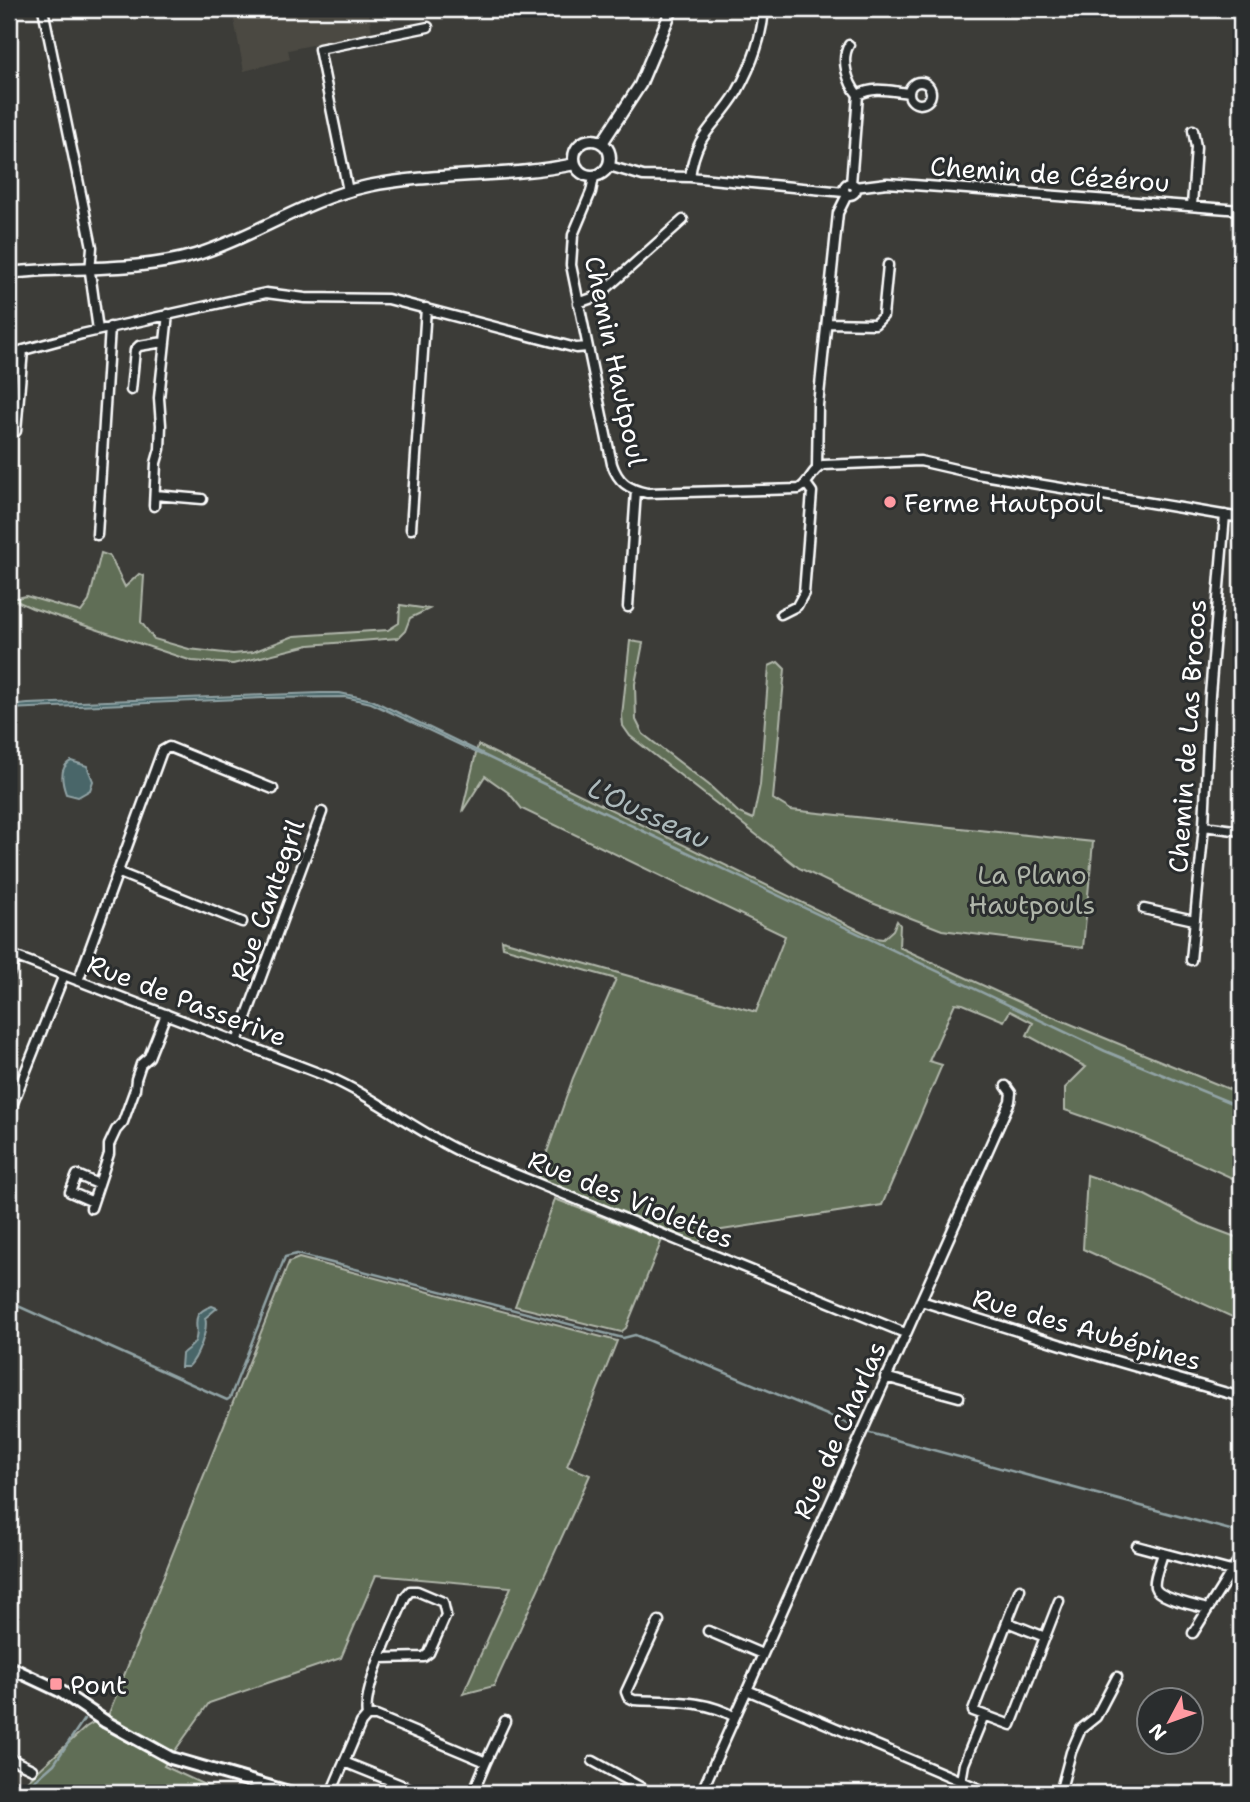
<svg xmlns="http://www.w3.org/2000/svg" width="1250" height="1802" font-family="'Shantell Sans',sans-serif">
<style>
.built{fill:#4c4a43}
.green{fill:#616e56;stroke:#b0b6aa;stroke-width:2}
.water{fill:#486669;stroke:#91a3a5;stroke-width:2}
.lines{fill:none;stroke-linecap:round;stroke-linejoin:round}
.stream{stroke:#91a3a5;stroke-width:2.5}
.minor-casing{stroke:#fff;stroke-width:13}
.tertiary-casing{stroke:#fff;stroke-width:15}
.secondary-casing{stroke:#fff;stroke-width:16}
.minor{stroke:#2a2d2e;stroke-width:8}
.tertiary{stroke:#2a2d2e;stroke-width:10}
.secondary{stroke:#2a2d2e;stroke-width:10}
.poi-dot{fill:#ff9aa2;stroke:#2a2d2e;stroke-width:2.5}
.labels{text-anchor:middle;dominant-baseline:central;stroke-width:6;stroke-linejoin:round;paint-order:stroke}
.street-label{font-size:26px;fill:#fff;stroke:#2a2d2e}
.poi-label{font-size:26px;fill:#fff;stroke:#2a2d2e;text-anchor:start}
.park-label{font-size:26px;fill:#b0b6aa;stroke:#2a2d2e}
.water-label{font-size:28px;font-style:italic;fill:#adbabc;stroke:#2a2d2e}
</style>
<rect width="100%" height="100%" fill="#3c3c38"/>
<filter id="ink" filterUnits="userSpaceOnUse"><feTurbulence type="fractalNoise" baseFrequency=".0143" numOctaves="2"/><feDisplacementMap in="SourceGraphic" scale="14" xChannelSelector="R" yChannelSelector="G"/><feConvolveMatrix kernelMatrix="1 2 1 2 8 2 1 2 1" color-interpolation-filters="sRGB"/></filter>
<g filter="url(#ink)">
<path class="built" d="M232,9H368L372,32L288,50L290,59L244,71Z"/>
<path class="green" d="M101,553L110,556L125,587L139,574L144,576L141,622L154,639L189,649L233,654L253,652L294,636L388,630L399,623L400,605L429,609L410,618L405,631L398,638L309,645L233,664L192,661L32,608L12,599L26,596L81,612L89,601Z
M630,641L643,643L635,684L636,720L643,734L709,785L739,813L753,819L760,785L769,666L778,662L785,669L773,799L791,810L1093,842L1083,948L942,930L872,903L799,868L630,736L623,726L622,716Z
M478,745L875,938L883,939L893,930L897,921L900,925L899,947L1039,1011L1241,1094V1182L1137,1135L1065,1110V1088L1086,1067L1027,1035L1033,1023L1010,1011L1004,1021L963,1004L955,1003L929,1061L942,1065L882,1205L703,1233L699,1243L538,1178L573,1078L616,979L503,947L502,940L756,1012L785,936L522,809L509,793L485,776L462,812Z
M1087,1175L1141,1193L1201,1224L1241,1239V1321L1083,1249Z
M555,1199L662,1240L626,1328L621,1332L515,1306Z
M299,1258L617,1341L567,1466L590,1475L494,1686L463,1694L511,1587L376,1575L341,1658L209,1703L164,1766L222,1793H14L86,1727L109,1713L289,1262Z"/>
<path class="water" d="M320,693H340L372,700L482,753L481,755L371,703L345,697L264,698L9,709V706L28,704Z
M71,761L87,766L93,781L90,790L78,797L66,794C62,783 59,767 71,761Z
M212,1306L217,1308L205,1318C209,1329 197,1359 188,1367H181L182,1354C185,1350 192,1347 194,1343C203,1329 185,1315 212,1306Z"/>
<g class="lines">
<path class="stream" d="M479,753L1105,1051L1241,1107
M9,1302L227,1400L230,1398L285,1257L297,1254L623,1338L635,1335L856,1427
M870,1433L1234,1531
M21,1793L54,1764L84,1719"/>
<g class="minor-casing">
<path id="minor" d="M43,9L92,247L90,272L98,330
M849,45C840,60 848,83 858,95L851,184
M909 93a11 11 0 1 1 22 0a11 11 0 1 1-22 0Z
M858,95C874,86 890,91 908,93
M609,166L643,176L690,177L844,192
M594,177L591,192L573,235L571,265L612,464C618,482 628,489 647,493L799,489C810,483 811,470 823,465L920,461L977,474L1241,518
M690,177C696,131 716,127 737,92C751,67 762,37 764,9
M844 189a6 6 0 1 1 12 0a6 6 0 1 1-12 0Z
M855,187L887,183L1241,210
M348,191L319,49L428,27
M1192,206L1196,147L1193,130
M578,303L598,296L683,220
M827,323L875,324L883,316L888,265
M9,354L82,334L266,293L305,298L388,299L576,348L587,347
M131,390L135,350L139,346L164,342
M16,431L23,350
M817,468L818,405L838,213L847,195
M155,495L202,499
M154,506L156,463L160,449L161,425L159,398L168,314
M411,529L426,308
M97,535L110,327
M628,607L636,491
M781,614L797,606L804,593L812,492L807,485
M1204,826L1241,831
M117,872L242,922
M1144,909L1194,920
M9,954L326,1076C375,1097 416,1131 463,1153L905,1333
M1191,960L1204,826L1210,695L1225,515
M9,975L16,957
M78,981L162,751L169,747L273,789
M237,1042L322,812
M9,1113L64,975
M93,1202L70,1192L77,1175L98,1184
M91,1208L109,1154V1145L116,1130L123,1122L135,1089L136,1079L141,1064L149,1057L166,1014
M921,1301L1078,1350L1241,1397
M885,1377L959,1397
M1137,1546L1163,1553
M1207,1609C1196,1605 1158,1599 1155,1587C1153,1578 1161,1562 1163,1553L1231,1571
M659,1621L626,1692L628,1697L634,1700C669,1702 704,1699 735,1717
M1007,1622L1020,1589
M708,1631L762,1654
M1193,1633L1241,1556
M1045,1637L1059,1601
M747,1690L989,1793
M367,1716C362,1689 394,1625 405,1597L410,1591H417L443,1602L446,1615L429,1653L424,1657L381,1658
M9,1758L32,1769
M593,1761L651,1793
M344,1762L421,1793
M486,1762L505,1721
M961,1781L964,1764L984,1715L1011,1725L1045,1637L1007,1622L973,1711L984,1715
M331,1793L361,1723L367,1716H376L486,1762L473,1793
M701,1793L1010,1101L1011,1093L1006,1086
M949,1793L959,1788L963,1782
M1060,1793L1071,1752L1081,1729L1096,1717L1117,1677"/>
</g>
<g class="tertiary-casing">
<path id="tertiary" d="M574 158a18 18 0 1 1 36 0a18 18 0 1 1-36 0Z
M602,143L640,85L672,9
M9,273C69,266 137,272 195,255C254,237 306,199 368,186C436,172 507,178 575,164"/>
</g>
<g class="secondary-casing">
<path id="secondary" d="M9,1667L60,1691L106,1722L171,1758L292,1793"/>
</g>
<use href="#minor" class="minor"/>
<use href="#tertiary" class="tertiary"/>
<use href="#secondary" class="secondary"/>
</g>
</g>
<g class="poi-dot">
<circle cx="890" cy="502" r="7"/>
<rect x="49" y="1677" width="14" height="14" rx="3.5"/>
</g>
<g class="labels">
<g class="street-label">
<text transform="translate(1050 174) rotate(4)">Chemin de Cézérou</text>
<text transform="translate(616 361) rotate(78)">Chemin Hautpoul</text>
<text transform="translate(1187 736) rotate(-86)">Chemin de Las Brocos</text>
<text transform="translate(267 900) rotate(-70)">Rue Cantegril</text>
<text transform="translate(187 1000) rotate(21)">Rue de Passerive</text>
<text transform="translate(631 1199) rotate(22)">Rue des Violettes</text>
<text transform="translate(1087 1329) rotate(16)">Rue des Aubépines</text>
<text transform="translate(839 1430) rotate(-66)">Rue de Charlas</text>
</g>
<g class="poi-label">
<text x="904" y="502">Ferme Hautpoul</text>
<text x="70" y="1684">Pont</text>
</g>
<g class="park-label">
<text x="1032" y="874">La Plano<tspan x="1032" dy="30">Hautpouls</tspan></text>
</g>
<g class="water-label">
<text transform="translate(649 813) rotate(25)">L'Ousseau</text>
</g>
</g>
<rect width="1250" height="1802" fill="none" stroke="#2a2d2e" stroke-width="35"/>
<rect x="18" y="18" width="1215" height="1767" fill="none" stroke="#fff" stroke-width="2.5" filter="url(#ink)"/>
<g transform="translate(1170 1721) rotate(229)"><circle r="33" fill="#2a2d2e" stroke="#7f8182" stroke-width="2"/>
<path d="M0-5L12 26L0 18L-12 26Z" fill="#ff9aa2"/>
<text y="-10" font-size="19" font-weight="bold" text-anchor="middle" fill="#ffffff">N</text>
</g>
</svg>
